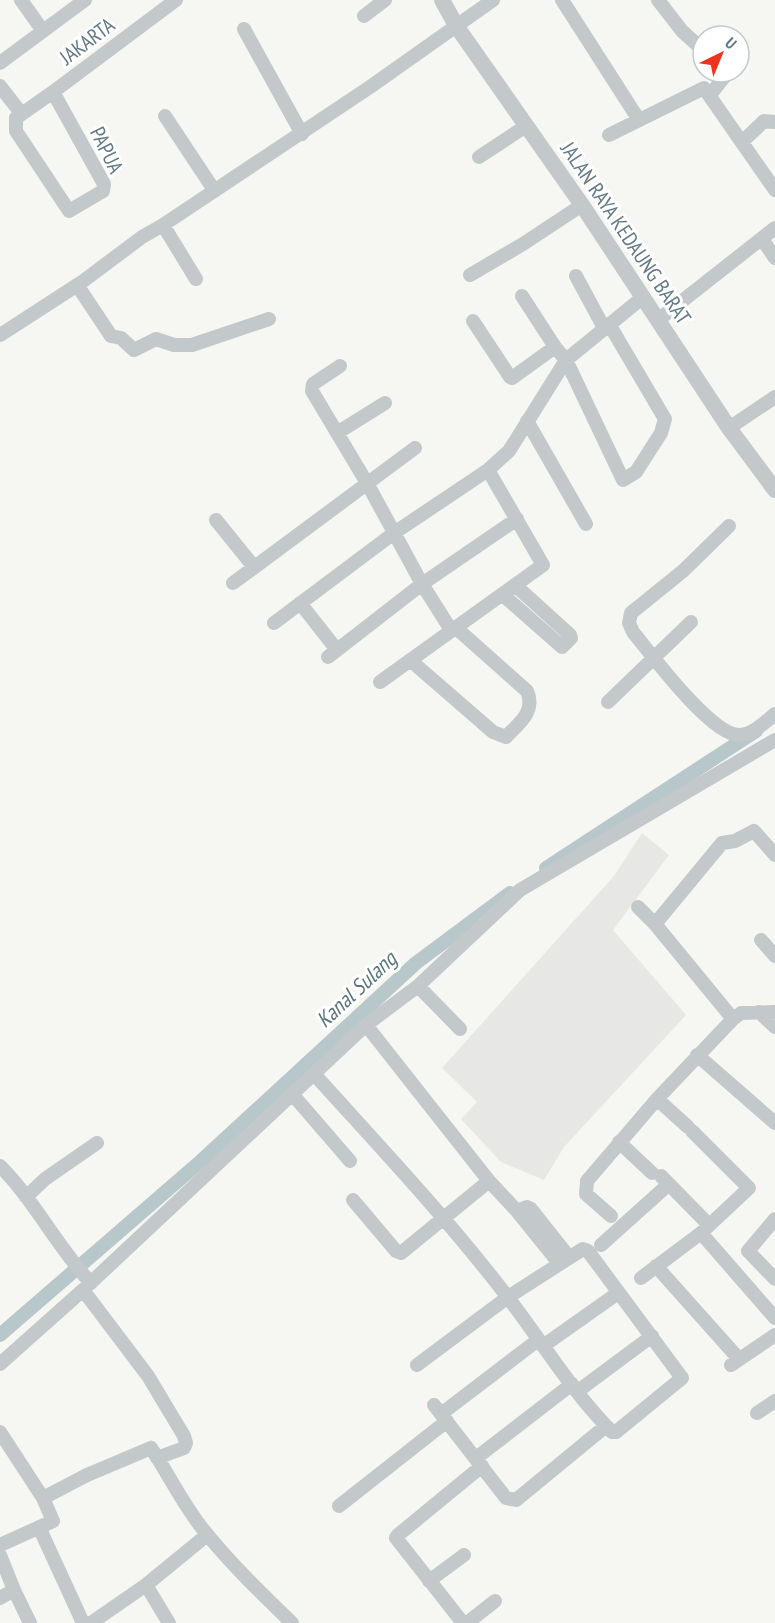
<svg xmlns="http://www.w3.org/2000/svg" width="775" height="1623" font-family="'PT Sans Narrow',sans-serif">
<style>
.built{fill:#e7e7e6}
.lines{fill:none;stroke-linecap:round;stroke-linejoin:round}
.canal{stroke:#b8c7c9;stroke-width:14}
.minor{stroke:#c3c8ca;stroke-width:14}
.tertiary{stroke:#c3c8ca;stroke-width:16}
.labels{text-anchor:middle;dominant-baseline:central;stroke-width:6;stroke-linejoin:round;paint-order:stroke}
.street-label{font-size:21px;fill:#637a85;stroke:#fff}
.water-label{font-size:22px;font-style:italic;fill:#5a767b;stroke:#fff}
</style>
<rect width="100%" height="100%" fill="#f6f6f2"/>
<path class="built" d="M642,833L669,855L613,930L686,1015L564,1147L544,1180L501,1162L461,1119L477,1102L442,1068L614,876Z"/>
<g class="lines">
<path class="canal" d="M546,868L756,731
M0,1335L201,1161L416,963L510,893"/>
<path class="minor" d="M21,0L43,31
M562,0L639,120
M658,0L682,31L703,50
M364,16L385,0
M244,29L302,134
M0,63L85,0
M0,86L21,113
M53,92L104,184L103,191L69,211L16,131V118L53,92L176,0
M710,95L725,76L723,72
M165,116L214,190
M609,135L704,88L775,190
M742,142L764,121L775,122
M479,157L526,126
M163,225L196,279
M762,239L775,258
M470,275L523,244L582,205
M576,276L604,328
M77,285L111,336L121,338L134,350L156,339L174,345H192L269,319
M522,296L555,347L566,360L623,480L636,472L661,433L665,419L609,324
M658,320L775,228
M473,321L510,377L512,378L555,347
M0,335L82,282L142,237L163,225L370,87L493,0
M340,366L313,384L312,391L367,483L422,584L451,630
M527,421L586,524
M729,428L775,397
M337,433L385,403
M216,520L254,567
M729,526L683,571L631,613L629,623L633,632C651,654 711,735 739,735C753,735 765,722 775,714
M233,583L415,448
M503,595L562,647L571,638L570,635L516,586
M300,603L337,650
M274,623L394,533L488,470L509,451L566,360L642,298
M328,657L422,584L517,519
M410,660L493,732L506,737C519,723 536,712 527,691L455,627
M380,682L543,565L488,470
M608,702L691,622
M638,907L655,924L733,1019
M655,924L722,843L735,841L754,831L775,855
M761,940L775,956
M418,986L460,1029
M759,1012L775,1027
M366,1025L489,1181L517,1211L559,1263
M697,1055L775,1123
M315,1075C380,1147 447,1218 506,1295C541,1340 572,1392 612,1432H616L682,1378L588,1251L583,1249L508,1297L417,1365
M293,1095L350,1161
M657,1099L688,1127
M619,1142L652,1173
M0,1166C35,1201 57,1247 91,1283
M661,1176L709,1225
M26,1197L45,1179L97,1143
M353,1200L396,1251L401,1253L489,1181
M517,1211L527,1207L531,1209L569,1257
M611,1216L586,1194L587,1181L657,1099L733,1019L741,1013L775,1012
M775,1219L748,1251L775,1279
M701,1233L775,1318
M601,1245L669,1184
M656,1266L739,1359
M641,1278L701,1233L749,1188L692,1131
M83,1290L148,1376L184,1436L186,1443L184,1448L157,1458
M543,1346L618,1293
M0,1364L83,1290L366,1025L418,986L520,890L775,740
M731,1365L775,1335
M578,1391L652,1336
M434,1405L506,1498L516,1500L606,1426
M757,1413L775,1401
M441,1414L538,1340
M0,1432L43,1498L53,1521L0,1545
M476,1458L572,1384
M43,1498L87,1475L151,1448C170,1476 184,1507 206,1533C232,1565 262,1594 292,1623
M339,1506L447,1421
M39,1527L83,1623
M0,1555L14,1590L30,1623
M429,1581L464,1555
M0,1598L14,1590
M91,1623L146,1585
M169,1623L146,1585L207,1535
M463,1623L396,1538L398,1535L482,1466
M467,1623L495,1601"/>
<path class="tertiary" d="M442,0L457,27L582,205L729,428L775,490"/>
</g>
<g class="labels">
<g class="street-label">
<text transform="translate(87 41) rotate(-37)">JAKARTA</text>
<text transform="translate(107 150) rotate(64)">PAPUA</text>
<text transform="translate(626 233) rotate(56)">JALAN RAYA KEDAUNG BARAT</text>
</g>
<g class="water-label">
<text transform="translate(356 989) rotate(-43)">Kanal Sulang</text>
</g>
</g>
<g transform="translate(721 54) rotate(43)"><circle r="28" fill="#ffffff" stroke="#c1cace" stroke-width="1.5"/>
<path d="M0-4.5L10 22L0 15L-10 22Z" fill="#ed331b"/>
<text y="-9" font-size="16" font-weight="bold" text-anchor="middle" fill="#637a85">U</text>
</g>
</svg>
